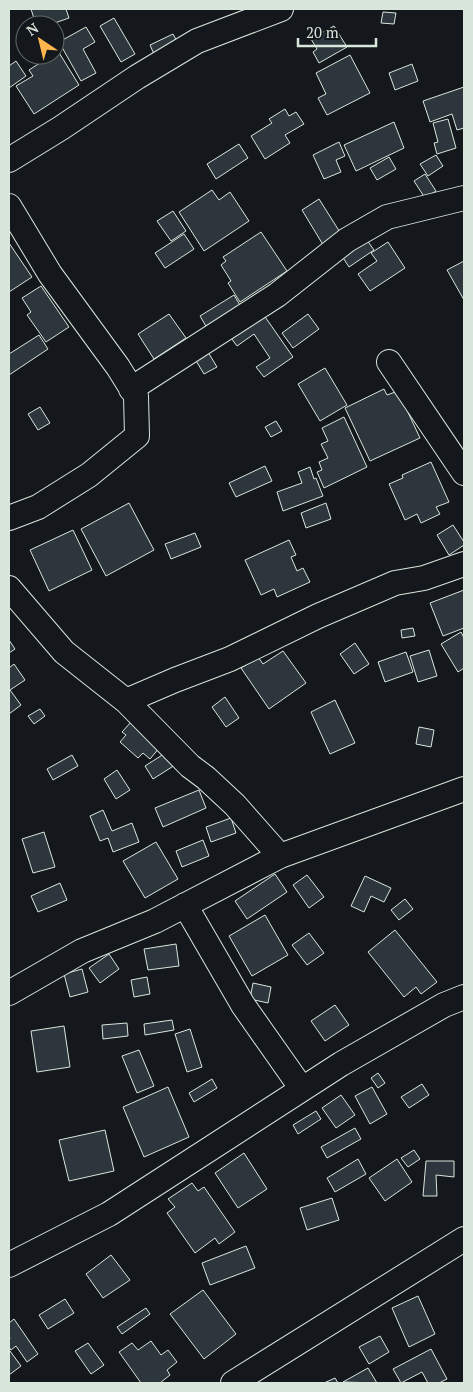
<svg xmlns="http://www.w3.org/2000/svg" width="473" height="1392" font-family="'PT Serif',serif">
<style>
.building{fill:#2c363c;stroke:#d8e6dc}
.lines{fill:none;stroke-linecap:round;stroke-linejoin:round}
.minor-casing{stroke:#d8e6dc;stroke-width:26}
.minor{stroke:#14181c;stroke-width:24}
</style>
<rect width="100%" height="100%" fill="#14181c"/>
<path class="building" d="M31,9H66L69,18L49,25H36Z
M383,12L396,13L394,24L381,23Z
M114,18L135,54L121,62L100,26Z
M334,26L347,47L319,63L313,52L317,49L311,39Z
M86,27L95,42L83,49L96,73L81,81L59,42Z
M173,34L181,49L157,61L150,45Z
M58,51L79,85L34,114L16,86L33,76L29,70L52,55H55V53Z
M350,55L370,93L327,115L318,98L326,94L316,73Z
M16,61L26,76L9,88V66Z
M412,64L418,81L395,90L389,73Z
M464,87V128L457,130L452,114L430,122L423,101Z
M285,109L289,116L296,112L304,124L285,135L290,143L265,159L251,136L272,123L269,119Z
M448,119L456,148L437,154L434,143L438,142L433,123Z
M394,122L404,148L356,171L344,145Z
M339,142L345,156L336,160L341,172L324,179L313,155Z
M239,144L248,158L216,179L207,164Z
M436,155L443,166L428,176L420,164Z
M389,157L396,169L377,180L370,168Z
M425,174L436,191L425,198L414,181Z
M212,190L219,200L230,192L249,221L204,251L179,212Z
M319,199L343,237L325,248L302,210Z
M173,211L186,231L171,241L157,221Z
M261,232L287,271L240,302L228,283L231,281L221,265L226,261L223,257Z
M184,234L194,249L165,268L155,253Z
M364,236L374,250L349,267L340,253Z
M388,242L405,268L370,291L358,274L377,261L371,253Z
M9,243L32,277L9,292Z
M464,261V300L447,270Z
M41,286L69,327L46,342L27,315L31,312L22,298Z
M234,295L244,312L210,333L200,316Z
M261,311L293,357L264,377L256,367L270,358L254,334L237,346L228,334Z
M169,314L186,338L154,359L138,334Z
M308,314L319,329L293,348L282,333Z
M39,335L48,349L9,375V354Z
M208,352L217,367L204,374L195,359Z
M325,368L347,405L320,421L298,384Z
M384,389L387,395L398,391L420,438L370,461L345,408Z
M40,407L50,423L38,430L28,414Z
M344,417L367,467L324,488L317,472L322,470L319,462L328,458L321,444L328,441L322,428Z
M276,421L282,431L271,437L265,427Z
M431,462L449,502L436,507L440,514L421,523L417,514L405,520L389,484L403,478L402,475Z
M265,466L272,481L236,497L229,483Z
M310,467L314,479L316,478L323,496L283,511L277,492L302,483L298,472Z
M129,503L154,550L106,576L81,529Z
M326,503L331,519L306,528L301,513Z
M453,525L464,542V545L449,555L437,535Z
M73,530L92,570L49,591L30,550Z
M195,533L201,547L171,559L165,544Z
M289,540L296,555L291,557L297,571L303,568L310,582L277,597L274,589L261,595L245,560Z
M464,590V628L443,636L430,603Z
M413,628L415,636L402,638L401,630Z
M461,632L464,638V668L458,672L441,644Z
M9,640L15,649L9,653Z
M355,643L369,664L354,674L340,654Z
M429,650L437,676L418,682L410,656Z
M283,651L306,683L269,709L241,668L258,657L263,664Z
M406,652L413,672L385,682L378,662Z
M14,664L25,680L10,690L21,705L9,714V668Z
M225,697L239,718L226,727L212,707Z
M335,700L355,743L330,754L311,712Z
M40,709L45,716L34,724L28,716Z
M131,722L160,747L150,759L143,753L138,758L120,742L126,735L122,732Z
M419,727L434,730L431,747L416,744Z
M167,752L175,765L153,779L145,766Z
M72,755L78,766L53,780L47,769Z
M117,770L130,790L116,799L104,779Z
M199,790L206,808L163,827L155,808Z
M103,810L112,831L132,823L139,842L113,852L108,838L100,841L90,816Z
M231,818L236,833L211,842L206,827Z
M44,832L55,867L33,873L22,839Z
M203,840L209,856L182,867L176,851Z
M156,842L178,879L145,898L123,861Z
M275,874L287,892L247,919L235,901Z
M307,875L324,897L309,908L293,885Z
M365,876L391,888L384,902L371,896L364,912L351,906Z
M60,883L67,900L38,912L31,896Z
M405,899L413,909L399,920L391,910Z
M265,915L288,955L252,976L229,936Z
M395,930L437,982L421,994L416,987L404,997L368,952Z
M309,933L324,953L307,965L292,945Z
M176,944L179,966L148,970L144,949Z
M109,954L119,969L100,983L89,968Z
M82,969L88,992L70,997L64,974Z
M147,977L150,994L134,997L131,980Z
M253,983L271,987L268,1003L250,999Z
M335,1005L349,1025L325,1041L311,1021Z
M172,1020L174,1030L145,1035L144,1024Z
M127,1023L128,1036L103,1039L102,1025Z
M64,1026L70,1067L37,1072L31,1031Z
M190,1029L202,1067L187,1072L175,1034Z
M139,1050L154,1086L137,1093L122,1056Z
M378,1073L385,1083L378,1088L371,1078Z
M212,1079L217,1088L194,1102L189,1093Z
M422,1084L429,1095L409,1108L401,1097Z
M168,1087L189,1137L144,1157L123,1107Z
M372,1087L387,1114L370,1124L355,1096Z
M341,1095L355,1115L336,1128L322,1108Z
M316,1111L321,1119L298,1134L293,1125Z
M355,1128L361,1139L327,1158L321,1147Z
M105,1130L114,1171L69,1181L59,1140Z
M414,1150L420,1159L408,1167L401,1158Z
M244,1153L267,1189L238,1208L215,1173Z
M358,1159L366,1174L335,1192L327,1178Z
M397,1159L412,1182L385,1201L369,1178Z
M426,1161H454V1177L436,1175L437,1196H423Z
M192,1183L198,1191L204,1187L235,1232L219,1244L215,1238L195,1253L167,1213L175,1207L168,1199Z
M332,1198L339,1220L307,1230L300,1208Z
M246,1246L255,1268L210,1285L202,1263Z
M111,1255L130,1280L103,1298L86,1274Z
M203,1290L236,1334L204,1359L170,1314Z
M418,1296L435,1334L409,1347L392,1308Z
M65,1299L74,1313L48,1329L39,1315Z
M146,1308L150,1314L122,1334L117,1327Z
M14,1319L38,1354L27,1362L16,1346L11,1350L9,1347V1340L10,1339L9,1336V1323Z
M380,1336L389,1352L369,1364L359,1347Z
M151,1341L161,1355L168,1350L177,1362L167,1370L170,1375L160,1383H141L119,1352L132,1343L138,1350Z
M88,1343L104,1365L91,1374L75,1351Z
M431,1349L447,1379L439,1383H428L422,1372L401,1383L393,1369Z
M10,1351L21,1366L9,1375V1352Z
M368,1368L377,1383L343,1382Z
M335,1378L338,1383H324Z"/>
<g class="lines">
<g class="minor-casing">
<path id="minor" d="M9,160L61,128L137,77L197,41L281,9
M9,206L50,274L118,367L136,396L137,436L89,475L38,507L9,518
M389,362L464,473
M131,389L277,295L347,240L387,217L464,198
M9,588L64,652L126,701L190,766L206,778L235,805L280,856L464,789
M126,701L175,680L230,659L318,616L395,583L424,578L464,564
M185,905L243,1005L302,1089
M9,993L82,951L155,921L280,856
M9,1265L109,1214L341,1064L444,1005L464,997
M233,1383L464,1239"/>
</g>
<use href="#minor" class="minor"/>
</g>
<rect width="473" height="1392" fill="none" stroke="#d8e6dc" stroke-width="20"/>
<g transform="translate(40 40) rotate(325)"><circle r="24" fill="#14181c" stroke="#626a69"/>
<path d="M0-4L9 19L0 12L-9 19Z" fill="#ffb74d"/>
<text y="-8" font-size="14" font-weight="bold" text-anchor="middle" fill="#d8e6dc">N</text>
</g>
<path d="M298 38v8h78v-8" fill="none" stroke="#d8e6dc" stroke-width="2.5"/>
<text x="306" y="38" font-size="15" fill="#d8e6dc" stroke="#14181c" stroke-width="4" paint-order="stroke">20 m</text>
</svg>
